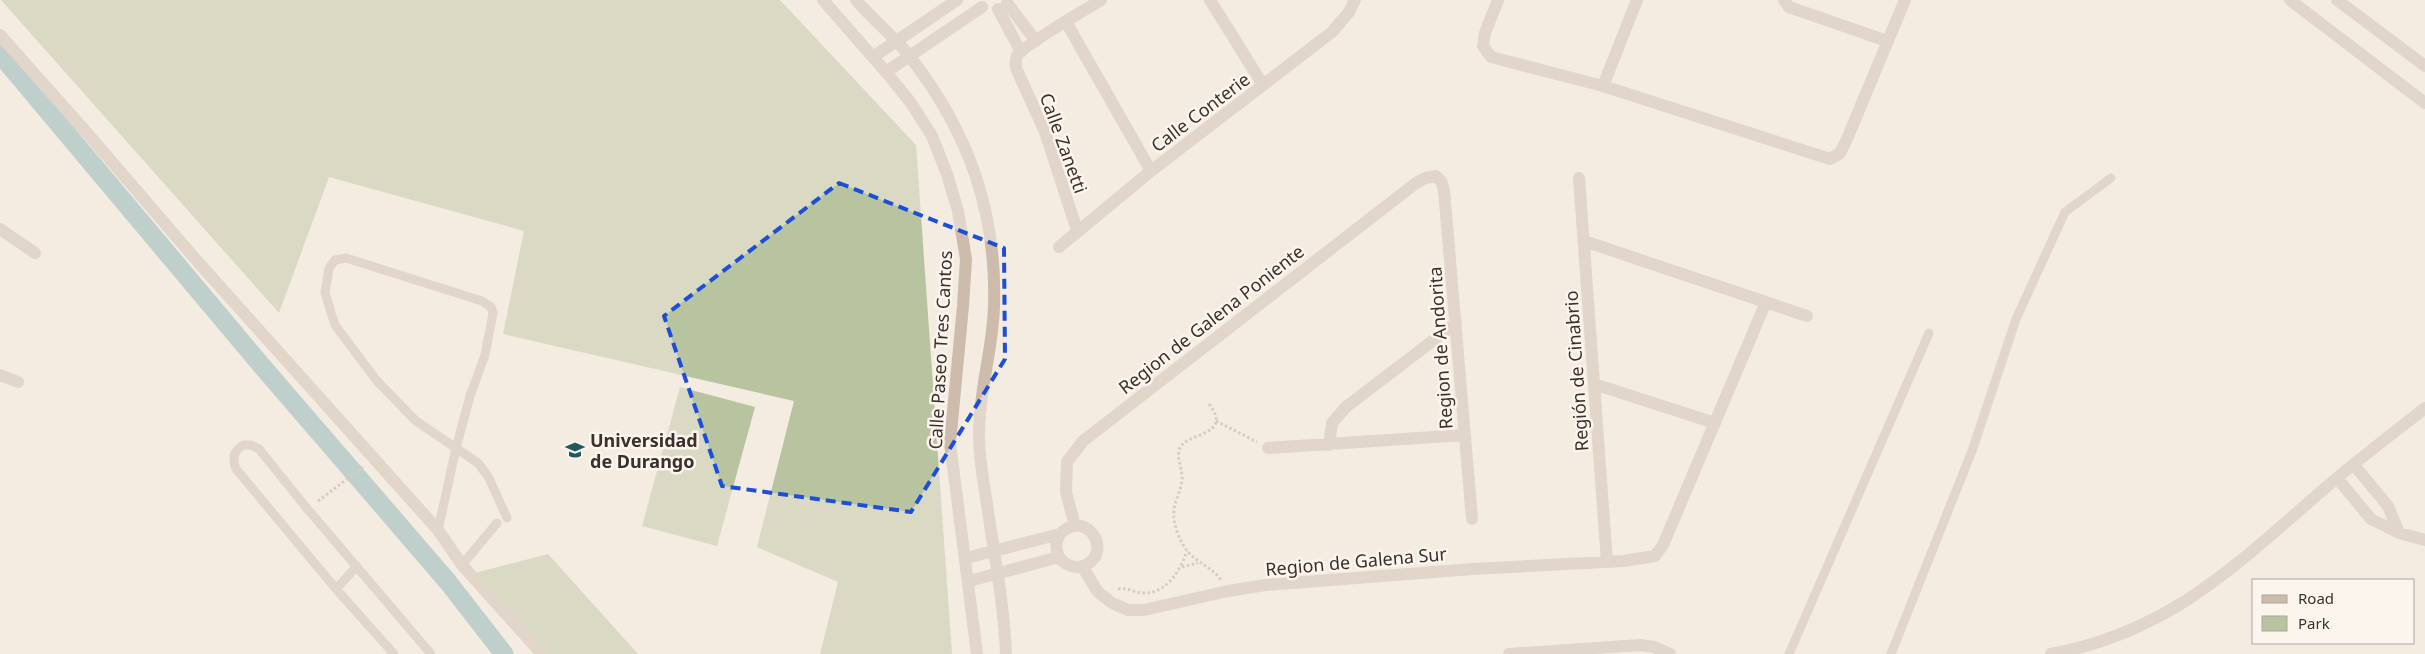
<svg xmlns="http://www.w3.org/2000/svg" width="2425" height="654" font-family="'Noto Sans',sans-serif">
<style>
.green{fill:#b8c4a0}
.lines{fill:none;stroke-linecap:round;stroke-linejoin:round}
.canal{stroke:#7fb0b2;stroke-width:19}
.path{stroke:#b9a596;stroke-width:3;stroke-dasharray:2.5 2.5;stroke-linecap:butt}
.service{stroke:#cdbbac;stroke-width:9}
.minor{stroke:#cdbbac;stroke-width:12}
.tertiary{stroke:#cdbbac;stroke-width:12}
.marked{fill:none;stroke:#1d4ed8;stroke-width:4;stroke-dasharray:10 6;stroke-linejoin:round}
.labels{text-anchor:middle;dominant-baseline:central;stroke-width:5;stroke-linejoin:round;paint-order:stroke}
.street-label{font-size:18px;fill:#3b302b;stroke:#fbf5ee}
.poi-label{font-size:18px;font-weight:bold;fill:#3b302b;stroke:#fbf5ee;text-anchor:start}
</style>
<rect width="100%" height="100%" fill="#f4ebe1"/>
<path class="green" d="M1,0H780L916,145L952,654H820L838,582L757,547L794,401L503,334L524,231L329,177L279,313Z
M680,387L755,407L717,546L642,526Z
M548,554L638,654H540L471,574Z"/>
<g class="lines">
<path class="canal" d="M0,54L256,359L448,582L504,654"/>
<path class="path" d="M1209,404C1235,437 1183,432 1179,450C1177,461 1183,470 1182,480C1181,491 1175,500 1174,510C1172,523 1180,543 1189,553C1198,563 1213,568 1221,580
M1216,421L1257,442
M318,501L363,467
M1182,567L1198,563
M1118,589C1127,587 1133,592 1141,593C1166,595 1180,571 1187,551"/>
<path class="service" d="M438,530L456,448L470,396L485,355L493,313L491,307L482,301L346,258L335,260L329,268L328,275L325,293L335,325L377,381L416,421L478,463L489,478L507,518
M462,565L497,523
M336,589L357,566
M394,654L336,589L236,469C232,458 233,452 243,445H251L259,449L305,506L431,654
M1789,654L1929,333
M1891,654L1972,451L2016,319L2065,212L2111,178"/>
<path class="minor" d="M1210,0L1263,85
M1498,0L1485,33L1483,46L1491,57L1603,86L1830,159L1840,153L1847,139L1905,0
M1784,0L1789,7L1887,41
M2290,0L2425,103
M2337,0L2425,66
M1007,3L1036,41
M998,9L1021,52
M1066,22L1151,171
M0,35L88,134L198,262L438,530L462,565L542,654
M873,57L957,0
M886,72L982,7
M1603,86L1637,0
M1579,178L1607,562
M0,229L35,253
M1077,230L1045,132L1016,68C1016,65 1015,60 1017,56C1022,46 1087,9 1101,0
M1584,241L1807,316
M1059,247L1151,171L1332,32L1349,12L1355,0
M0,375L18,382
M1594,384L1715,423
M1329,445L1332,423L1346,407L1456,323
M1268,448L1464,435
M2354,465L2388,506L2399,533
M2337,478L2371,519L2399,533L2425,540
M1075,526L1066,492L1067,462L1083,441L1416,183L1425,178L1436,176L1441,181L1444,190L1472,519
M966,558L1060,534C1085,508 1114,550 1086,565C1081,567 1076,568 1071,566C1056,561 1053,546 1060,534
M1082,566L1098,592L1112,603L1128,610H1144L1228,591L1265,585L1473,569L1623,561L1655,556L1663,545L1766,302
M969,581L1059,557
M1509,654L1640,645L1654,647L1670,654
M2051,654C2170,632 2236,565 2324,489C2356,461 2391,435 2425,408"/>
<path class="tertiary" d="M823,0L886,72L911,103L932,136L947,174L958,211L966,259L963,306L950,443L977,654
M856,0C873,20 895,37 911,58C968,132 997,211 994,306C993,349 979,390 979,433C979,457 983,481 987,504C994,554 1004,604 1006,654"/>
</g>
<path d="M0 0H2425V654H0ZM839,183L1004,248L1005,359L911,512L722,486L664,316Z" fill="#f4ebe1" fill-opacity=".55" fill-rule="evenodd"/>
<path class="marked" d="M839,183L1004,248L1005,359L911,512L722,486L664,316Z"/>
<defs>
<g id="university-bare" transform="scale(1.5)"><path d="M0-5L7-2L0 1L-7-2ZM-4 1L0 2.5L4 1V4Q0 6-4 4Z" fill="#1f5a5e" stroke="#fbf5ee" stroke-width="2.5" paint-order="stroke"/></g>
</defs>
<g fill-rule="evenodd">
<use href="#university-bare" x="575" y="450"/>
</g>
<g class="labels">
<g class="street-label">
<text transform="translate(1200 112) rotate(-37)">Calle Conterie</text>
<text transform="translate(1064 143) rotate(70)">Calle Zanetti</text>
<text transform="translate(1211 319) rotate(-38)">Region de Galena Poniente</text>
<text transform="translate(1440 348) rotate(-94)">Region de Andorita</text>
<text transform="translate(940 350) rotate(-87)">Calle Paseo Tres Cantos</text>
<text transform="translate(1576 371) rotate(-94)">Región de Cinabrio</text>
<text transform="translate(1356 561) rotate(-5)">Region de Galena Sur</text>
</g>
<g class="poi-label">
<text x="590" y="440">Universidad<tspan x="590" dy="21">de Durango</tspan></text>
</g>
</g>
<rect x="2252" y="579" width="162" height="65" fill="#fbf5ee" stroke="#aea6a0"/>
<rect x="2262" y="595" width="25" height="8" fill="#cdbbac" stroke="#aea6a0"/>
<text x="2298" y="604" font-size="15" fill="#3b302b">Road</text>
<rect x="2262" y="616" width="25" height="15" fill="#b8c4a0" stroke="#aea6a0"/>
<text x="2298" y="629" font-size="15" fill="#3b302b">Park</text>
</svg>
